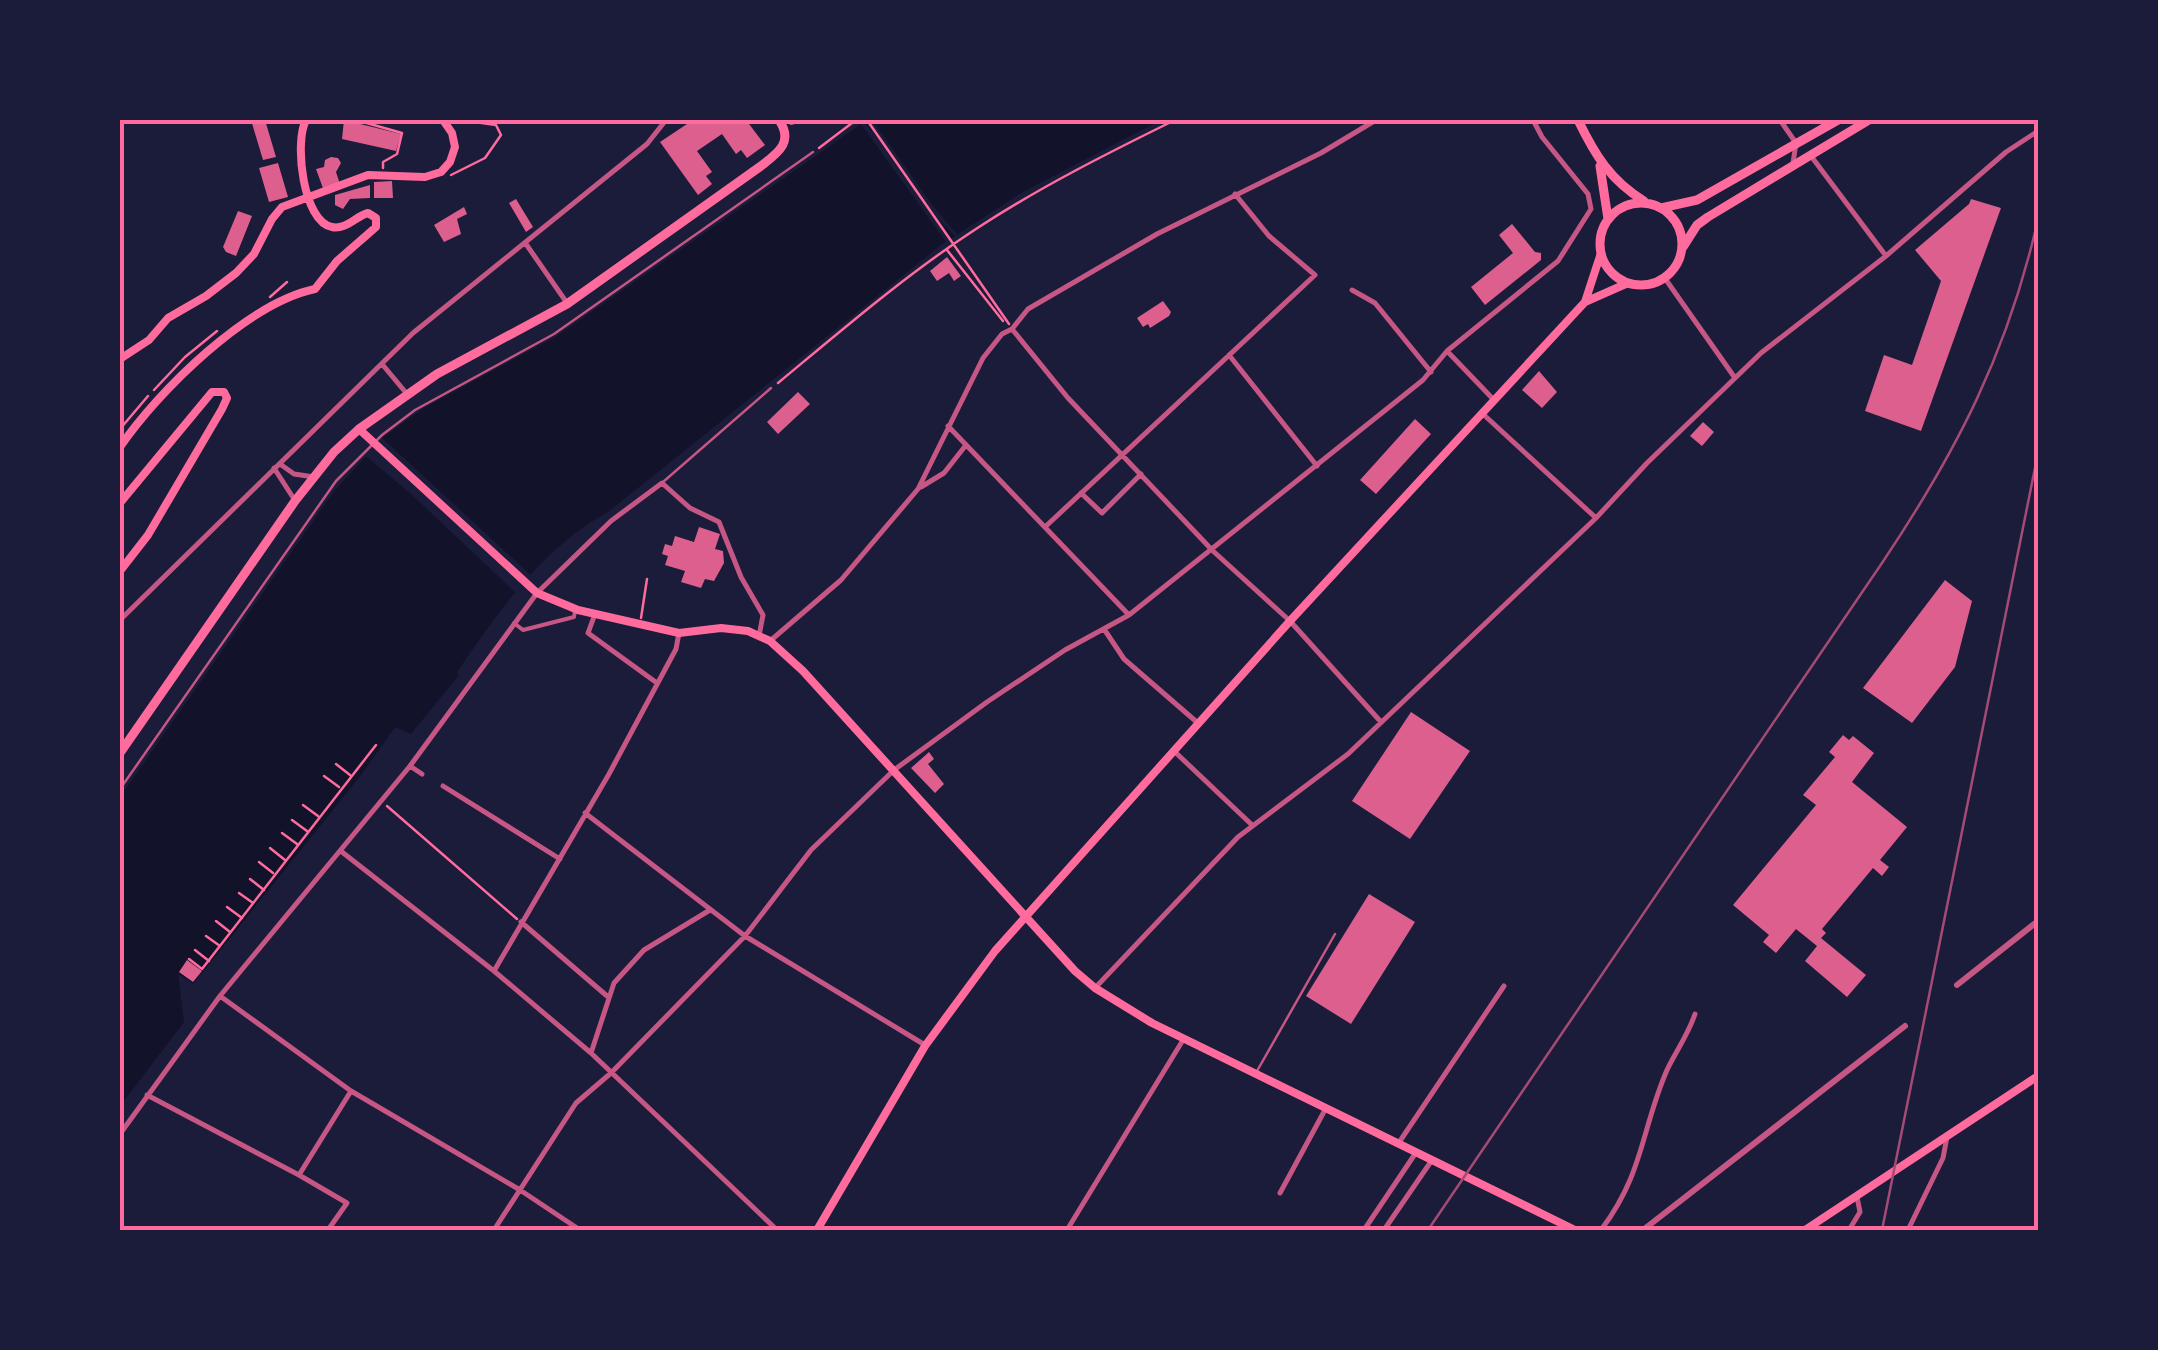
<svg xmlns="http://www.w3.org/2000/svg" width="2158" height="1350" font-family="'Times New Roman',serif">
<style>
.water{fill:#12122b}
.pier{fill:#1b1b3a}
.building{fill:#dd5f8e}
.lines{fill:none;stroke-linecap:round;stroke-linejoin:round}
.path{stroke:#ff6b9d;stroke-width:2.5}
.service{stroke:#c65784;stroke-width:2.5}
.pedestrian{stroke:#c65784;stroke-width:4}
.minor{stroke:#c65784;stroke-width:5}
.tertiary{stroke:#c65784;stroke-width:6}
.secondary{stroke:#ff6b9d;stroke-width:8}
.primary{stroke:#ff6b9d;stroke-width:9}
.rail{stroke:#a44b75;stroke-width:2.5}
.neatline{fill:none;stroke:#ff6b9d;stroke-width:4}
</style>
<rect width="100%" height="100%" fill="#1b1b3a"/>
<path class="water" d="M867,120H1161L1021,193L941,245L608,512C543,547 498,612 457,672L459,675L411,734L395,727L361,775L193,984L178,974L184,1022L120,1106V797L335,490L384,437L424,408L557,336Z"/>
<path class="pier" d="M865,120H872L933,206L957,234L955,236L939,220L954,242L949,246L861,124L863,122L873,132Z
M379,435L534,578L518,595L411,494L361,452Z"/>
<path class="building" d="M251,120H265L276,157L263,160Z
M344,120L401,134L396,151L342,139Z
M693,120H746L765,145L747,158L741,150L736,154L722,134L697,151L712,172L706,176L712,184L698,195L660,142Z
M331,157L338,158L341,163L336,172L340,184L324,191L316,169L324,167L325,160Z
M278,163L288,197L269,202L259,168Z
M392,181L393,198H374V182Z
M370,185V198L350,199L343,209L335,205V195Z
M516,199L533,227L526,232L509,203Z
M1971,199L2001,208L1921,431L1865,411L1884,355L1912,365L1941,281L1915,250L1969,204Z
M464,207L467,214L457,219L461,234L444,242L434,225Z
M238,211L252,216L236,256L226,252L223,247Z
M1512,224L1535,252L1541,253V260L1485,305L1471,287L1513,253L1499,235Z
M947,257L961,276L954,281L949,273L937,281L930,271Z
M1163,301L1171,312L1169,316L1150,328L1148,324L1143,327L1137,318Z
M1539,371L1557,392L1542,408L1522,390Z
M798,392L810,404L778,434L767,422Z
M1415,419L1431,434L1376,494L1360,480Z
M1703,422L1714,432L1702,446L1690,436Z
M699,527L720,534L715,549L723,551L724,563L714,581L705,579L701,588L681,582L685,571L665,565L668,556L662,554L665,544L672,546L675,536L694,542Z
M1945,580L1972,601L1955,667L1912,723L1863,688Z
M1411,712L1470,751L1410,839L1352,801Z
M1843,735L1849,740L1853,736L1874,753L1852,782L1907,827L1880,860L1889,867L1882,876L1873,868L1822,929L1826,933L1821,938L1866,975L1847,997L1805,961L1817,946L1796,929L1776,953L1763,942L1769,935L1733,905L1816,805L1803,795L1835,757L1829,752Z
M929,752L934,759L928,764L944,784L935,793L911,768Z
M1369,894L1415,922L1351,1024L1306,996Z
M187,960L202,971L193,982L179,972Z"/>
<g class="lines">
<path class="path" d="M356,120L402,133L397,154L383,162V168
M867,120L1009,324
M819,148L856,120
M451,175L485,158L501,135L496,125L460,120
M947,250L1003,321
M270,297L287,282
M778,383C843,329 908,273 979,227C1042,186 1108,153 1175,120
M154,390L185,357L217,331
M120,429L148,396
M641,618L647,579
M336,764L350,775
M324,776L339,787
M303,805L318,816
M387,806L517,919
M292,820L307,831
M282,833L297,844
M270,848L285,860
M259,862L273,873
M250,879L264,890
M239,893L253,903
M227,907L242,918
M216,921L230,932
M206,936L220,946
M195,950L209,961
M189,959L202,969L376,745"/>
<path class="service" d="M663,482L771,388
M120,789L336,481L382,435L415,410L554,334L813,152
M1257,1071L1335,934"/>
<path class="pedestrian" d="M791,123L801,120
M514,623L523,630L574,617L575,611"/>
<path class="minor" d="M1780,120L1796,143L1793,163
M1811,156L1886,256
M526,244L567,303
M1664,277L1735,378
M1352,290L1375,303L1431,372
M1012,329L1068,398L1213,551L1290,621L1381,722
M1447,351L1494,400
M1229,355L1317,466
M382,364L407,394
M1484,415L1596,518
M948,426L1129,615
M280,464L294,474L314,477
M274,468L294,499
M921,487L944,473L966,445
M1081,493L1102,513L1141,474
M1045,527L1315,275L1269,236L1235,194
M595,614L588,633L657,683
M120,620L413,333L647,144L666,120
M1104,629L1124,659L1199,724
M770,641L841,580L918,489L983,358L1002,334L1012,329L1028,309L1157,234L1321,153L1376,120
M1174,751L1251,824
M410,766L422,774
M443,786L560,859
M585,813L745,936L925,1045
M342,852L494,971L591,1053L777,1230
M521,922L607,996
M494,971L609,774L676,649L679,633
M1095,988L1238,837L1348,754L1596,518L1647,463L1761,353L1886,256L2006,152L2038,131
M220,996L351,1091L520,1190L580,1230
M591,1053L614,983L644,950L710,910
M147,1095L299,1175
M120,1134L220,996L410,766L537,593L611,521L662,483L690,508L719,522L741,577L763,615L759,636
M1398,1144L1504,986
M1280,1193L1326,1108
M328,1230L347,1203L299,1175L351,1091
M494,1230L576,1103L611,1073L745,936L811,850L894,770L987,702L1065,650L1129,615L1423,380L1447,351L1558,261L1591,209L1588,194L1542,137L1533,120
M1067,1230L1183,1040
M1364,1230L1415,1154
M1384,1230L1432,1160
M1601,1230C1644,1173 1641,1130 1667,1070C1676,1051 1688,1035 1695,1014
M1849,1230L1860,1212L1857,1197
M1908,1230L1943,1158L1947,1137"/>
<path class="tertiary" d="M1957,985L2038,921
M1643,1230L1905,1026"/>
<path class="secondary" d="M1585,302L1628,283
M120,359L149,340L168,318L206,296L236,273L254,254L272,219L282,207L368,175L425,177L441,172L450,162L455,147L452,133L443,120
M359,429L537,593L578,610L679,633L721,628L748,631L770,641L803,671L1075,971L1095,988L1152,1023L1575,1230
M120,447C159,390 248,303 315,289L337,261L376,227V218L368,213C356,216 346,230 332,227C303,222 294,142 306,120
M120,503L212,392H224L227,398L222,409L148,535L120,571
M817,1230L925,1046L995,951L1290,621L1585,302L1601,253
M1805,1230L2038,1076"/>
<path class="primary" d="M1578,120C1595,155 1610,180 1644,201
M1600,166L1608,219
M1600 244a41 41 0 1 1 82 0a41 41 0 1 1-82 0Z
M1661,208L1697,200L1838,120
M1683,247L1697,225L1708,217L1869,120
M120,753L295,501L334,452L359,429L437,374L567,304L761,166C778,153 794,142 779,120"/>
<path class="rail" d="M1428,1230L1882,563C1957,451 2008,352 2038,219
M1882,1230L2038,453"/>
</g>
<rect width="2158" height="1350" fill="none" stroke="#1b1b3a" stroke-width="245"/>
<rect x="122" y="122" width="1914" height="1106" class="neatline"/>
</svg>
